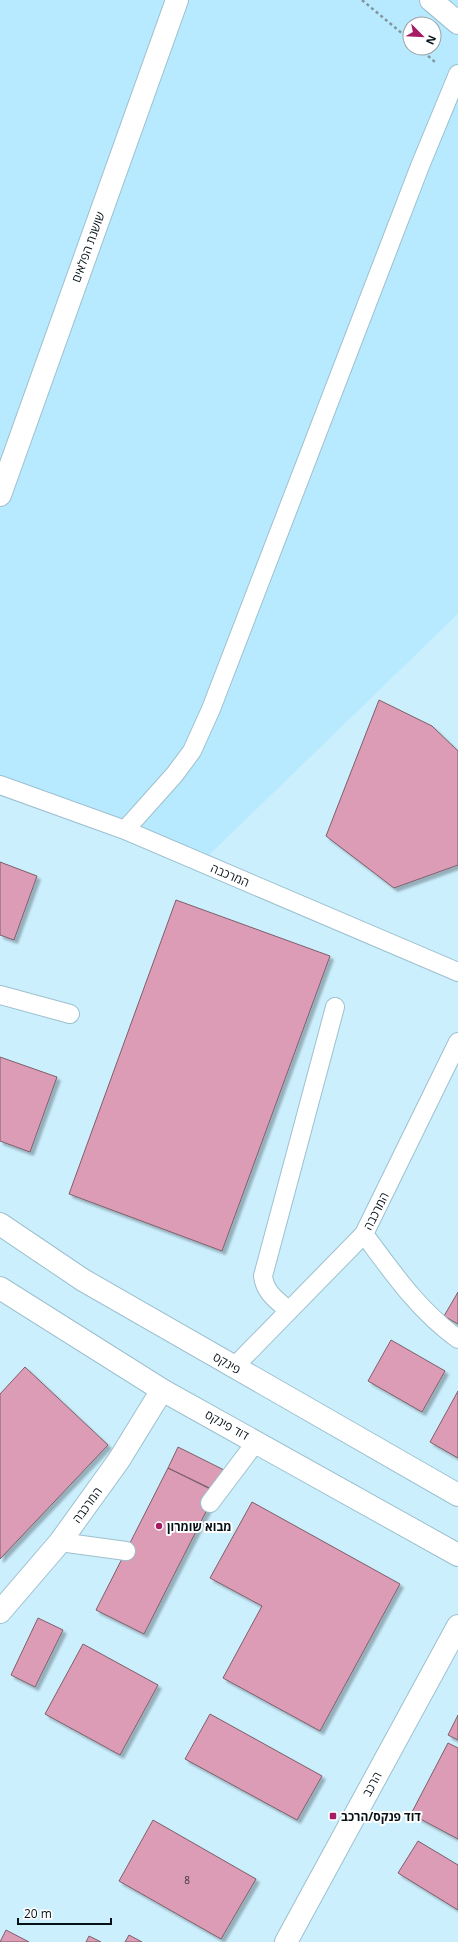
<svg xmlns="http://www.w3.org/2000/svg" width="458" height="1942" font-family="'Open Sans','Noto Sans Hebrew',sans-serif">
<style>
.built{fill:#cceffe}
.green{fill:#b7eaff;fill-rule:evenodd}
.building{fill:#dd9cb5;stroke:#7d5f6a;filter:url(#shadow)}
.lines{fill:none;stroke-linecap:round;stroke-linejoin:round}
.service-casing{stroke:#9dc0ce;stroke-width:20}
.minor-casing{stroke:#9dc0ce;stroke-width:24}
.tertiary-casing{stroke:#9dc0ce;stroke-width:24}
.path{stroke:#83949c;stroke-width:2.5;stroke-dasharray:3 3;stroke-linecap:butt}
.service{stroke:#fff;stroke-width:18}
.minor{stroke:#fff;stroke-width:22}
.tertiary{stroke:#fff;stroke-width:22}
.poi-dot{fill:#a51c64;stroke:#fff;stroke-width:1.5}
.labels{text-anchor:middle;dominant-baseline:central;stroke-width:4;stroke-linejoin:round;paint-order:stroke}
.number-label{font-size:10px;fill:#3b343e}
.street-label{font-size:12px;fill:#051116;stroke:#fff}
.poi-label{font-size:12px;font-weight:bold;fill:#051116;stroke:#fff;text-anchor:start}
</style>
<defs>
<filter id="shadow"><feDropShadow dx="3.5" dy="3.5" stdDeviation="1" flood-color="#0004"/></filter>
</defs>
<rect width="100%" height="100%" fill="#e0f6ff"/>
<path class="built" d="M458,614V1942H0V790L205,858Z"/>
<path class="green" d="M0,0H458V614L205,859L0,790ZM410,24H434V48H410Z"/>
<path class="building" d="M379,700L432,726L458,751V865L394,888L326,836Z
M0,862L37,876L14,940L0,935Z
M176,900L330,956L222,1251L69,1194Z
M0,1057L57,1077L30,1152L0,1141Z
M458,1292V1324L444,1316Z
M391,1340L445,1371L422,1412L368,1381Z
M25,1367L108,1445L0,1559V1394Z
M458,1391V1458L430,1442Z
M178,1447L226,1471L216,1491L168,1468Z
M168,1468L216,1492L144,1634L96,1610Z
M252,1502L400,1584L320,1731L223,1678L262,1606L210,1578Z
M38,1618L63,1630L35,1687L11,1675Z
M83,1644L158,1685L120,1755L45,1714Z
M210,1714L322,1776L297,1820L185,1759Z
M458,1715V1740L448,1735Z
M448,1743L458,1748V1839L411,1814Z
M153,1820L256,1879L221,1939L119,1881Z
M418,1841L458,1865V1910L398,1873Z
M6,1930L29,1942H0Z
M129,1935L142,1942H125Z
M89,1936L101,1942H86Z"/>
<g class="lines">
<g class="service-casing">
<path id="service" d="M0,785L125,830L458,972
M125,830L175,774L192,751L211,709L420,166L458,74
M0,995L70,1014
M364,1234C393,1273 418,1310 458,1339
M289,1311C277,1300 265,1293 263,1276L335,1007
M234,1367L364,1234L458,1042
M210,1503L256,1442
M60,1542L126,1551"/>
</g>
<g class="minor-casing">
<path id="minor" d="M431,0L458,23
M0,495L177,0
M0,1612L60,1542L119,1460L162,1390
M286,1942L458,1626"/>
</g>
<g class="tertiary-casing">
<path id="tertiary" d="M0,1224L83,1280L458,1495
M0,1288L162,1390L458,1555"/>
</g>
<path class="path" d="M362,0L410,40
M419,48L435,62"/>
<use href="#service" class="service"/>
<use href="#minor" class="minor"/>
<use href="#tertiary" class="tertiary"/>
</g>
<g class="poi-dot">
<circle cx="159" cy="1526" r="4"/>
<rect x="329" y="1812" width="8" height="8" rx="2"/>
</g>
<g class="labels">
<g class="number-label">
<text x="187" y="1880">8</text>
</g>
<g class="street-label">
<text transform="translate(88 247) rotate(-70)">שושנת הפלאים</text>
<text transform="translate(230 875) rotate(23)">המרכבה</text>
<text transform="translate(376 1211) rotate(-63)">המרכבה</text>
<text transform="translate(227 1363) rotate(30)">פינקס</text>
<text transform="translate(227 1425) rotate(29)">דוד פינקס</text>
<text transform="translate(87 1505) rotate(-54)">המרכבה</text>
<text transform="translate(372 1784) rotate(-61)">הרכב</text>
</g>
<g class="poi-label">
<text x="167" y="1526">מבוא שומרון</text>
<text x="341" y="1816">דוד פנקס/הרכב</text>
</g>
</g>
<g transform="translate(422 36) rotate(114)"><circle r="19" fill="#ffffff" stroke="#9ba0a2"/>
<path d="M0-3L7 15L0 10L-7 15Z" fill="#a51c64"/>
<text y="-6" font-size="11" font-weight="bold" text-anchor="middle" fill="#051116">N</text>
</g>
<path d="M18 1918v6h93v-6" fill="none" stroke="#051116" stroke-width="2"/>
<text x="24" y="1918" font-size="12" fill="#051116" stroke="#ffffff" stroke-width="3" paint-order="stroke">20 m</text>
</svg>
